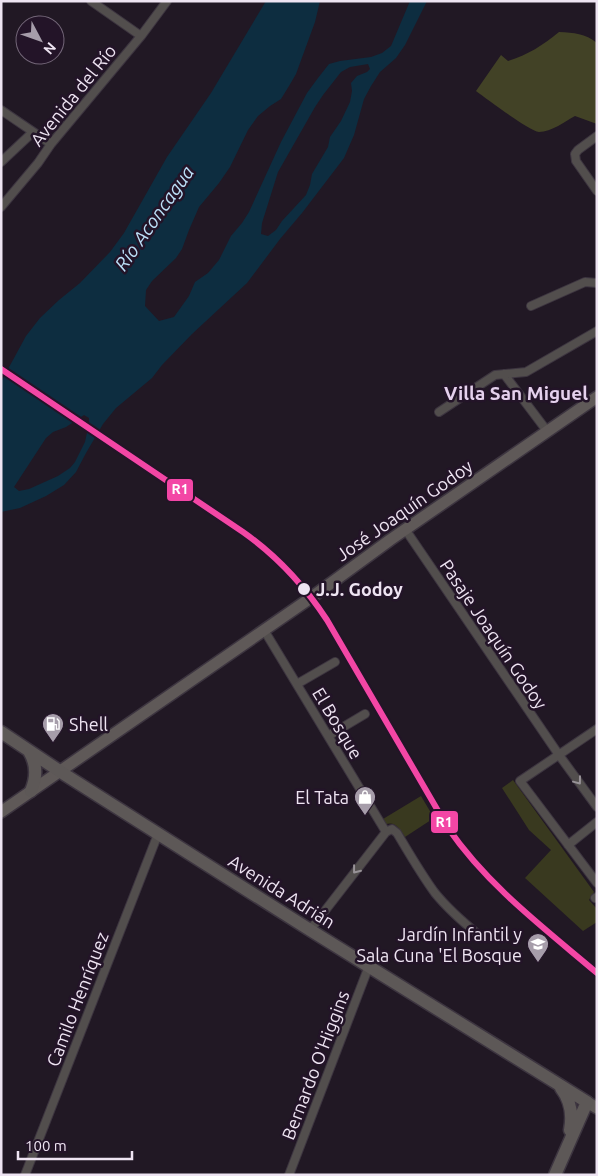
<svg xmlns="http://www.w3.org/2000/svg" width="598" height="1176" font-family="Ubuntu,sans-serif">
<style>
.green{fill:#39391f}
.forest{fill:#424226}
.water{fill:#0d2d40;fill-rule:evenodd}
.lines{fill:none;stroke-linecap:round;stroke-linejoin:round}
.street-casing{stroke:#3d3540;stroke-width:10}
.secondary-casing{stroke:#3d3540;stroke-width:14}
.primary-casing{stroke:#3d3540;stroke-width:15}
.street{stroke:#524e4d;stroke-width:8}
.secondary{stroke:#5f5958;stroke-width:11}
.primary{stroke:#5d5857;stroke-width:12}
.rail-1-casing{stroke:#231428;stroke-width:10}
.rail-1{stroke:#f346a5;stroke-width:6}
.oneway{stroke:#989297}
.stop-dot{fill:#eee4f2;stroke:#231428;stroke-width:2}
.labels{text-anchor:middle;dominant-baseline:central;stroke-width:5;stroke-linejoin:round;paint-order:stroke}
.street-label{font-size:18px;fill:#eee4f2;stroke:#231428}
.stop-label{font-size:18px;font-weight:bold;fill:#eee4f2;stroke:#231428;text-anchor:start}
.poi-label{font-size:18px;fill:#eee4f2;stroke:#231428;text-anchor:end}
.water-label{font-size:19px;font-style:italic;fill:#bce0f8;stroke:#231428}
.neighbourhood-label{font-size:19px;font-weight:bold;fill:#e5d1ed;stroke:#231428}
.line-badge{stroke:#231428;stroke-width:2}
.badge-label{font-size:14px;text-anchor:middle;font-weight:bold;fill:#fff}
</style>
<rect width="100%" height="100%" fill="#211824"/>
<path class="green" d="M513,780L594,892L589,900L597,909V922L583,931L525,878L551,850L529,830L502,788Z
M421,796L434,818L405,837C400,830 396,821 386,824L383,819Z"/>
<path class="forest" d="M559,32C574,33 585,33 597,43V124L575,116C566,121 551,132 539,132C529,131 487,99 476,91L501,55L508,61C528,55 543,45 559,32Z"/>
<path class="water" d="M266,1H320L315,22L296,74L289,86L281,99L270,106L258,116L248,130L230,167L219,183L199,207L189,230L182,249L176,258L152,281L146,290L145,306L159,321L174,317L189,296L195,282L208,273L219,260L231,236L242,223L249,212L281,142L307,93L318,78L329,64L340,61L371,57L382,53L391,46L410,1H427L405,45L396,58L380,72L371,86L364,99L354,135L344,158L302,213L280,239L247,283L192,334L162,365L152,378L116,408L103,424L86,453L76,472L64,485L46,496L20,508L1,512V382L26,336L40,318L59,300L80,283L110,252L124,233L167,157L211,93ZM368,64L370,69L367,72L357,76L351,83L352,91L350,102L341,121L330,137L328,147L312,174L310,185L306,195L282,221L276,230L268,236L261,234L262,223L278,172L315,107L323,95L341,72L350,67ZM84,415L89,418V423L85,442L75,462L70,468L58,476L29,489L19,491L14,487L46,438L53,432L66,427Z"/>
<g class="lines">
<g class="street-casing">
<path id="street" d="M91,1L141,36
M1,110L51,144
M597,136L578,150L575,154L576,161L597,191
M1,162L33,132
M1,207L38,163L51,144L141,36L167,1
M531,306L585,282L597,283
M504,374L547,431
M439,412L495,375L526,372L597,331
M405,529L559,755L597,807
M264,630L386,832
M297,684L335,662
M597,729L520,781L597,883
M328,736L365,714
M568,845L597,822
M595,898L597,897
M310,930L386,832L392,829L397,833C409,853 421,874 435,893C448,909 464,923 480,936
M25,1175L158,834
M289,1175L369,966"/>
</g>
<g class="secondary-casing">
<path id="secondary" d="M1,812L312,597L390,540L597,397
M587,1102L597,1108"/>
</g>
<g class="primary-casing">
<path id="primary" d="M1,732L67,776L310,930L587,1102L555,1175
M29,751C37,764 37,777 31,791
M561,1088C571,1101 573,1114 570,1130"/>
</g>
<use href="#street" class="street"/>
<use href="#secondary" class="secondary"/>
<use href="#primary" class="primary"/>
<g class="rail-1-casing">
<path id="rail-1" d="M1,369L243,532C277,556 304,585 327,620L448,828C488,886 544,928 597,973"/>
</g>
<use href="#rail-1" class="rail-1"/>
</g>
<defs><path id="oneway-chevron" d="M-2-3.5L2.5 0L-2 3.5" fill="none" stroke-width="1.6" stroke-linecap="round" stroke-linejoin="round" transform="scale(1.25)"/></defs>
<g class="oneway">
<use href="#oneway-chevron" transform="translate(578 781) rotate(53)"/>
<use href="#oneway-chevron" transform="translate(356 870) rotate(128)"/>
</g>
<defs>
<g id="fuel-pin" transform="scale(1.125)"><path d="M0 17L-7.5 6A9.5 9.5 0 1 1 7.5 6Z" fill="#a69daa" stroke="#231428"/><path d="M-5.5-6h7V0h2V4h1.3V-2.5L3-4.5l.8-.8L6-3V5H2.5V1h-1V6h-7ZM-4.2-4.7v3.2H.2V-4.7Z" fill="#fff"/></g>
<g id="shop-pin" transform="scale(1.125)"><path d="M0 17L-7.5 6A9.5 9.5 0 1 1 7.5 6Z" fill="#a69daa" stroke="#231428"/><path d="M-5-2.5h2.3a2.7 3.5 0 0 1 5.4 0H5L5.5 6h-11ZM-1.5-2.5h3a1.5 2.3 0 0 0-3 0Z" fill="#fff"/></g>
<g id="school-pin" transform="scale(1.125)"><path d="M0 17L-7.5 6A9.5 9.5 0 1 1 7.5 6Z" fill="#a69daa" stroke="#231428"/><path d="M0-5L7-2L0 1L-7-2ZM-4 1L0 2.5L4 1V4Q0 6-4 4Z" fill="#fff"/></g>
</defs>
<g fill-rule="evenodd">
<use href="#fuel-pin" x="53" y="724"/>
<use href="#shop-pin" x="365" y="797"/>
<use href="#school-pin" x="538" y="944"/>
</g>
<circle class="stop-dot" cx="304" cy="589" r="7"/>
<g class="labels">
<g class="street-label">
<text transform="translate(73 95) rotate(-51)">Avenida del Río</text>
<text transform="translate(404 510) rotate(-35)">José Joaquín Godoy</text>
<text transform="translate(494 634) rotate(56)">Pasaje Joaquín Godoy</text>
<text transform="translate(338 723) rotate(59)">El Bosque</text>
<text transform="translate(282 891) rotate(32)">Avenida Adrián</text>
<text transform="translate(77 999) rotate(-69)">Camilo Henríquez</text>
<text transform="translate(315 1065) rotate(-69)">Bernardo O'Higgins</text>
</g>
<g class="stop-label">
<text x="316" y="589">J.J. Godoy</text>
</g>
<g class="poi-label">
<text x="69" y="724" text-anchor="start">Shell</text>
<text x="349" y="797">El Tata</text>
<text x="522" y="934">Jardín Infantil y<tspan x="522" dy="21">Sala Cuna 'El Bosque</tspan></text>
</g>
<g class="water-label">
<text transform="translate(154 218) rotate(-55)">Río Aconcagua</text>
</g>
<g class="neighbourhood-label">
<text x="516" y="393">Villa San Miguel</text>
</g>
</g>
<g class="line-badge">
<rect x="166" y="478" width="28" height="24" rx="5" fill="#f346a5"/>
<rect x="430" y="810" width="29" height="24" rx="5" fill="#f346a5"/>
</g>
<g class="badge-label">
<text x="180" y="494">R1</text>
<text x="444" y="827">R1</text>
</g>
<rect width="598" height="1176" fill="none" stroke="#eee4f2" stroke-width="5"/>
<g transform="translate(40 40) rotate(131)"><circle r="24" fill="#231428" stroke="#746779"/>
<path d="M0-4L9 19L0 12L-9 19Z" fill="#a69daa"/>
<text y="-8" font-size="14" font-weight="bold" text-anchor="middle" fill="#eee4f2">N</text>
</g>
<path d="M18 1151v8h114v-8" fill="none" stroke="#eee4f2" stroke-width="2.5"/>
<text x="25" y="1151" font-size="15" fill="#eee4f2" stroke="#231428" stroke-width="4" paint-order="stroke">100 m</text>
</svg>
